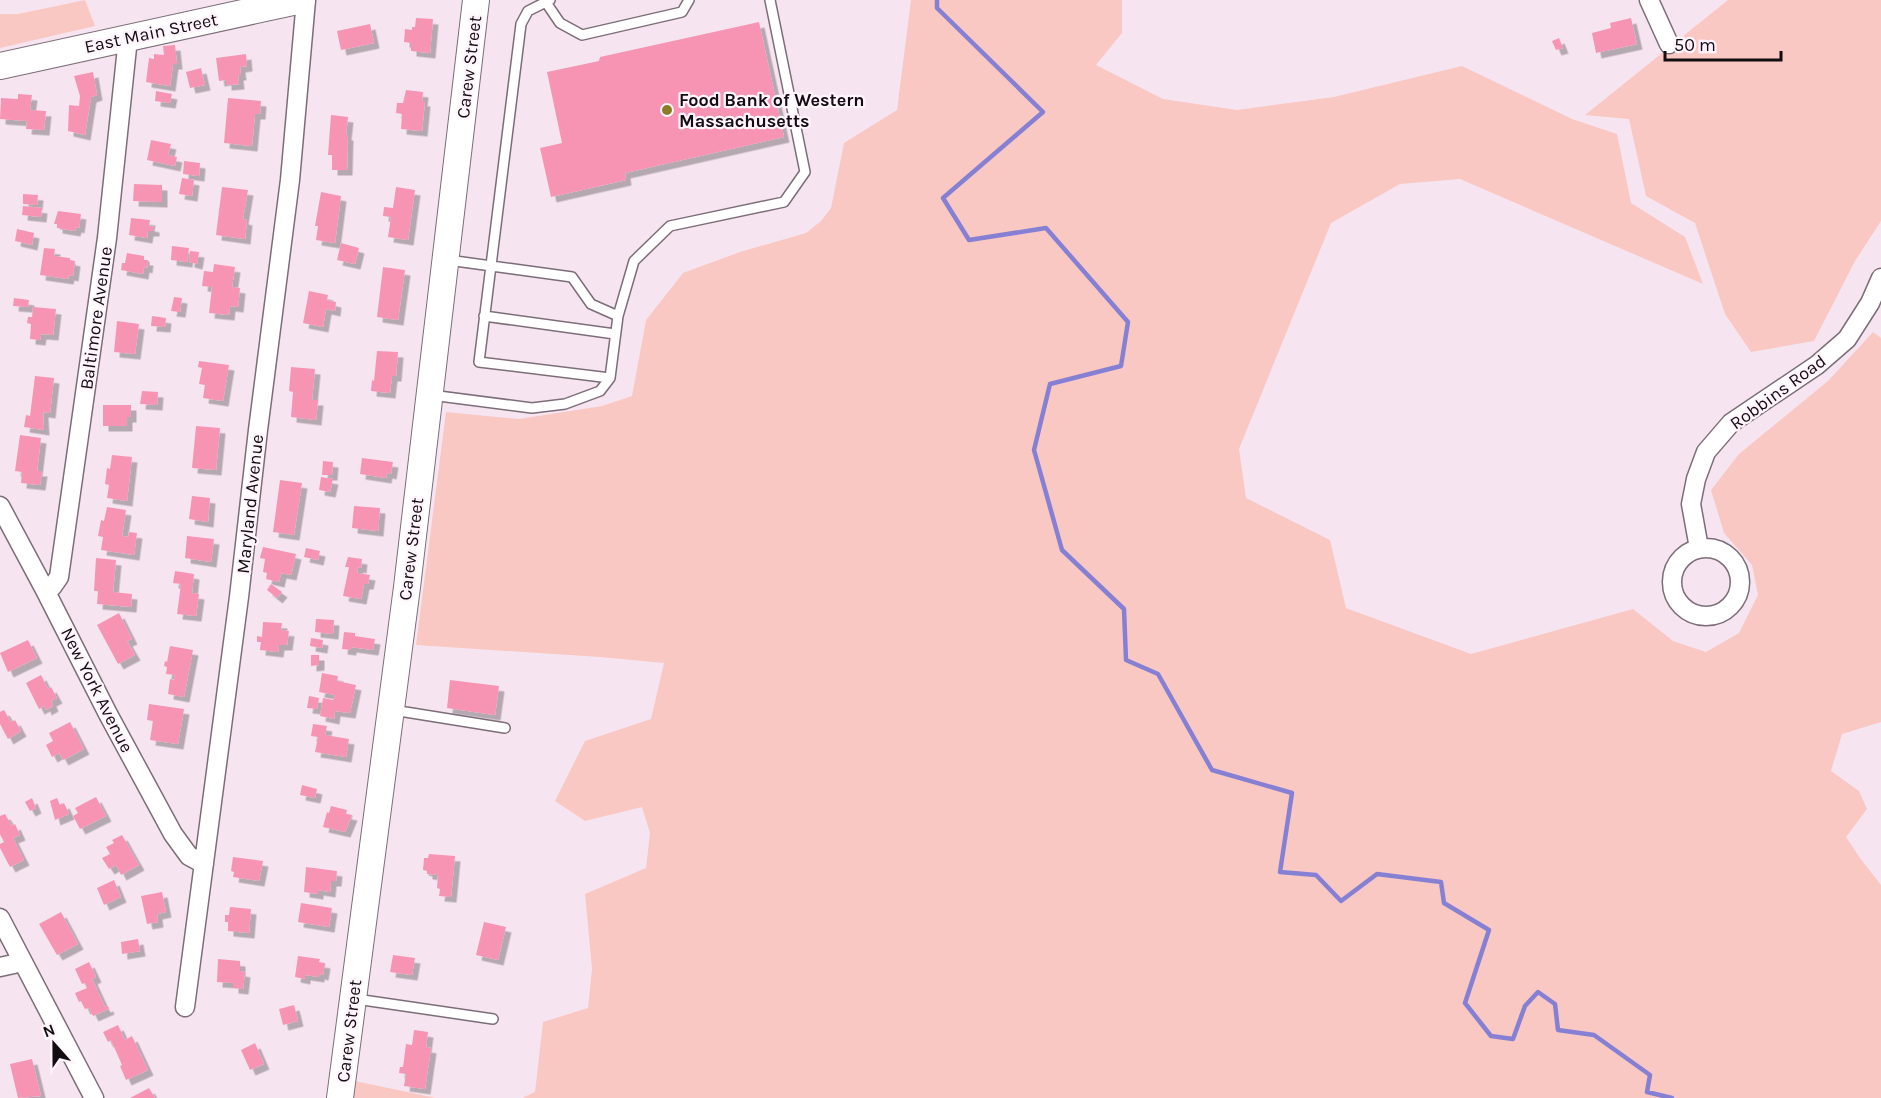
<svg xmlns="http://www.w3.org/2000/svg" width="1881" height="1098" font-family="Karla,sans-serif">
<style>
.green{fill:#f9c8c3}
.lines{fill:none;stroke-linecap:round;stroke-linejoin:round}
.stream{stroke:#8580d4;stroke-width:4.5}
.building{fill:#f794b3;filter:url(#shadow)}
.lane-casing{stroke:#7c6d78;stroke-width:12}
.street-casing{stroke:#7c6d78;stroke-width:21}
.secondary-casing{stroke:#7c6d78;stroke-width:28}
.lane{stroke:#fff;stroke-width:9}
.street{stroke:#fff;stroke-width:18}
.secondary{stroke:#fff;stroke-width:26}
.poi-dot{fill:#8b7d23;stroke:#fff4fc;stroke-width:2}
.labels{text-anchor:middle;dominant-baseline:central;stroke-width:4.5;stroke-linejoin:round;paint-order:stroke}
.street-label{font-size:18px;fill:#120d11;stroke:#fff4fc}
.poi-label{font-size:18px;font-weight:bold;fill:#120d11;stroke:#fff4fc;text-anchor:start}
</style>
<defs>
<filter id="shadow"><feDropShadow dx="5.5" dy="5.5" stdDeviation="0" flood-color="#0004"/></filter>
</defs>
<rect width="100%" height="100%" fill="#f6e5f1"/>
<path class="green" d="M85,0L95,26L0,48V14H18Z
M911,0H1122V33L1096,65L1163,99L1237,110L1334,97L1462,66L1572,119L1617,134L1631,203L1685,237L1703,284L1460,179L1400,184L1331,223L1239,449L1246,498L1330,540L1346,608L1471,654L1633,609L1673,641L1706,652L1739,633L1758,595L1752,565L1724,533L1711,490L1739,454L1828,381L1873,332L1881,338V722L1842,734L1831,771L1859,791L1867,809L1846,837L1860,858L1881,885V1098H522L535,1092L543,1022L588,1008L592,969L585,894L646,868L650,833L642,807L585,821L555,801L585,741L651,719L664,663L600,657L416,645L446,412L519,419L602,406L632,396L646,320L683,273L740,252L806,233L821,221L831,208L844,143L897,110Z
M1728,0H1881V221L1855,261L1814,341L1751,352L1725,314L1695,223L1646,196L1629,119L1585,115Z
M355,1081L436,1098H352Z"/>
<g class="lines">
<path class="stream" d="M937,0V8L1043,112L943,198L969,240L1046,228L1128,322L1121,366L1050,384L1034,450L1062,550L1124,609L1126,660L1158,674L1212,770L1292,793L1280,872L1316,875L1341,901L1377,874L1441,882L1444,903L1489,930L1465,1003L1491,1036L1513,1039L1525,1006L1538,992L1555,1004L1558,1030L1594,1035L1650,1075L1647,1092L1672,1098"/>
</g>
<path class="building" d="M416,18L433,19L430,53L411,51V43L404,42L405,29L412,30V27H415Z
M1631,18L1637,44L1596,53L1592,33L1611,28L1610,23Z
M759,22L784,137L625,173L626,180L551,197L540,148L562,143L547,72L599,61L600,57Z
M370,24L374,43L341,50L337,31Z
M1559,38L1563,48L1556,50L1552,41Z
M175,45L177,64H173L170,86L146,82L149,58L154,59V54L164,55L163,46Z
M246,54L247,66L240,67L241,75H238L239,84L226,85V80L219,81L216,58Z
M201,68L205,85L190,88L186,72Z
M93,72L97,95L91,97L85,135L68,131L69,105L79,106L80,96L74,76Z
M406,90L423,92L422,101H425L422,131L401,129L402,114L396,113L397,103H403Z
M156,91L172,94L170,103L155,101Z
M18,94L32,95L30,110L46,111L44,130L26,129L27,121L0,119L1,98L18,99Z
M228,98L261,101L260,114H255L252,146L224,143Z
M331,115L348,117L346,135H348L347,170H332V155H328Z
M151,140L171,144L168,155L177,157L175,166L147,160Z
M184,161L200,163L199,176L183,174Z
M182,178L194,180L192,196L179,194Z
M134,184L162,185V202L133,201Z
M222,187L248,190L243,219L247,220L245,239L216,235Z
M396,187L415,190L408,240L388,237L391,217L383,216L384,207L393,208Z
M321,192L341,196L335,243L316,240L318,226H315Z
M23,194L38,195L37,205L23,204Z
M23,206L42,208L41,217L22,215Z
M58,211L81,214L79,228L76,227L75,231L57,228V224H54Z
M131,218L150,220L149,226L154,227V231H148L147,238L129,235Z
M17,229L34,233L32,245L15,241Z
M341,243L359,248L355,264L337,260Z
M172,246L189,248L187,262L171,260Z
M44,248L55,249L54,256L70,258V260L75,261L73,276L69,275L68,279L40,275Z
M190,251L199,252L197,264L189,262Z
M127,253L144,256V260H148L147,268L144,267L143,274L121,270L122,263H125Z
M214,264L235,267L232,287L240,288L238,307L230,306L229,315L209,313L212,287L202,286L204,271L213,272Z
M383,267L405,270L398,320L377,317Z
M309,291L328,295L327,300L336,302L335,311L326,309L323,327L303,323Z
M174,297L182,298L180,312L171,311Z
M14,298L29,300L28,307L13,306Z
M33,307L56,309L53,335L41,334L40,340L30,339L31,324L27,323L28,317H32Z
M152,316L166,318L165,327L151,326Z
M117,321L139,324L135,354L114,352Z
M377,351L398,352L396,376H392L390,393L371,391L372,380L374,381Z
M199,361L229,365L223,401L203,398L205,385L199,384L202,368L198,367Z
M291,367L315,369L312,400H318L316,420L291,417L293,392L289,391Z
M35,376L54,378L50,413L43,412L44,430L24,427L26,415L30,416Z
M142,391L158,392L157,405L140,404Z
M103,405H131V417H127V426H103Z
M196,426L220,428L216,470L192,468Z
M20,435L41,438L37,471H42L40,485L21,483L22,472L15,471Z
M112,455L132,457L127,501L107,498L109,485L105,484L107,468L110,469Z
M362,458L393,462L391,474L387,473L386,478L360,474Z
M323,461L333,462L332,475H322Z
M321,477L333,479L330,492L319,490Z
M280,480L302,483L294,535L273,532Z
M192,496L210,498L208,522L189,519Z
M354,506L380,508L378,531L352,528Z
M107,507L126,510L122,536L128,537L129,532L137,533L134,555L101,550L103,537L98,536L101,520L104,521Z
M187,536L214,539L211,562L185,558Z
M263,547L296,554L291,575L281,573L279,582L266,579L267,573L263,572L265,559L260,558Z
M306,548L320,551L318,560L304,557Z
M348,557L362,559L361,568L358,567L357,573L370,575L368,584H364L361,599L343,596L349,567H345Z
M96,558L116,560L113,592L132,594L131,607L97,604L98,591H94Z
M175,571L194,574L192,593L199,594L196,616L177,614L181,584L173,583Z
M271,584L282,592L277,598L267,590Z
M119,613L132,639L127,641L135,655L118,664L97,625Z
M316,619L334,620L333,634L315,632Z
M263,622L282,623L281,630L289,631L287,645H279L278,652L260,650L261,642H257V636L262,637Z
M344,632L355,633V636L375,639L373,650L351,647V650L342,649Z
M311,638L323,640L322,648L310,646Z
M28,640L37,658L8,672L0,653Z
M170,646L193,650L184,697L168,694L170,679L174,680L175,675L166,674L167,667L164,666L165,661L167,662Z
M311,655H319V665L311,666Z
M322,673L338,676L337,681L356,685L350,713L335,711L334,719L320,716L323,698L333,700L335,695L319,692Z
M41,675L48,689L51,687L57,698L51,701L53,706L46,710L45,706L39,709L26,683Z
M450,680L499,686L495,715L447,708Z
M309,696L319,698L317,709L307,708Z
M149,704L184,709L178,744L150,740L153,721L147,720Z
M4,710L11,722L15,720L21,731L8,739L0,724V712Z
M70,722L84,749L63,760L59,753L52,757L46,745L53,741L49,733Z
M313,724L327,726L325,735L349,739L346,757L315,752L318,737L311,736Z
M302,785L317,789L315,798L300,795Z
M96,797L106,816L80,829L73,816L78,813L75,808Z
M32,798L36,808L30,811L25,802Z
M57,798L60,805L64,803L69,814L55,820L50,801Z
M331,806L347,810L346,814L352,815L345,832L323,827L327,812L329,813Z
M5,814L12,826L15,824L20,835L13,838L24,860L10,867L0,848V844L4,842L0,834V816Z
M122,835L139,865L121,875L116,865L109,869L102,858L110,854L106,847L114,843L112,840Z
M429,854L455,856L451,897L439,896L440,889L437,888L438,875L427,874V871L423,870L424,858H428Z
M233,857L263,861L259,881L233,877L234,872L231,871Z
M306,867L337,871L336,881H331L330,892L318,890V894L304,892Z
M114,880L121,897L104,905L97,888Z
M162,892L166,912L157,914L158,922L147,924L141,896Z
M301,903L332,908L329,927L298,922Z
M230,907L251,909L249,933L228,931V922H225V915H229Z
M61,912L78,944L57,955L39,924Z
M484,922L506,927L498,960L476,955Z
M138,939L140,951L122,954L121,942Z
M393,955L415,958L412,975L390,972Z
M298,956L320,959L319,962L325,963L323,975L319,974V977L305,975V979L295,977Z
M218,959L240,961V971L245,972L243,989L233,988V983L217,982Z
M89,962L96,977L92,979L105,1007L108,1006L109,1009L93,1016L89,1008L85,1009L81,1001L79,1002L75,993L87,988L85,983L82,984L75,969Z
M294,1005L298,1021L283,1025L279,1009Z
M118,1025L125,1040L132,1036L148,1070L126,1080L120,1066L122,1065L111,1040L108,1042L103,1032Z
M414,1030L428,1032L426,1047L431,1048L425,1089L404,1086L406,1074L399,1073L400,1067H403L406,1044L412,1045Z
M255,1043L264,1064L250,1070L241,1050Z
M32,1059L41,1096L18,1098L10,1064Z
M149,1088L155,1098H130Z"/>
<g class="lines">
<g class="lane-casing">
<path id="lane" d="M545,1L560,23L582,35L682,12L689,0
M448,260C489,266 531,271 572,277L591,304L618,316L610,378L479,362C493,249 507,137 521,24L528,11L550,0
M484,316L615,334
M618,316L634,261L670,226L784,202L805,172L770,0
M431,395L532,408L565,404L600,391L610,378
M393,710L505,728
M356,999L493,1019"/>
</g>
<g class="street-casing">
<path id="street" d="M1649,0L1669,44
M0,506L45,590L108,714L173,834L189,856L204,864
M1672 582a34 34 0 1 1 68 0a34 34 0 1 1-68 0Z
M1699,548L1691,504L1696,479L1706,452L1731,423L1817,365L1847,339L1870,303L1881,278
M45,590L52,587L59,577L107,238L128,38
M0,918L94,1098
M0,967L23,962
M185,1007L239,597L258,430L290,180L306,0"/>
</g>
<g class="secondary-casing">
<path id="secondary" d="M0,66L302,0
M340,1098L407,587L476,0"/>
</g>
<use href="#lane" class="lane"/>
<use href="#street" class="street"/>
<use href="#secondary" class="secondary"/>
</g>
<circle class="poi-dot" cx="667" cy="110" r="6"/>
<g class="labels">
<g class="street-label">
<text transform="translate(151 33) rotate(-12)">East Main Street</text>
<text transform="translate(469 67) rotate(-83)">Carew Street</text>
<text transform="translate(96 318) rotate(-82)">Baltimore Avenue</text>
<text transform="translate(1778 392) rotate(-36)">Robbins Road</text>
<text transform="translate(250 504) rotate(-84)">Maryland Avenue</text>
<text transform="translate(411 549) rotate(-83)">Carew Street</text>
<text transform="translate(97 690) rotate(63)">New York Avenue</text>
<text transform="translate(349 1031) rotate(-83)">Carew Street</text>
</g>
<g class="poi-label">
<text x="679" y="100">Food Bank of Western<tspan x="679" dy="21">Massachusetts</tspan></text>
</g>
</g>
<g transform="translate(54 1044) rotate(339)" stroke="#fff4fc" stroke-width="4.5" paint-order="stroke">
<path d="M0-4.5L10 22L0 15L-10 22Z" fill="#120d11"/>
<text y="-9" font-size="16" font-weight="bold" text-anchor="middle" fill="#120d11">N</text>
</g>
<path d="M1665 51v9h116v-9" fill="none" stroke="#120d11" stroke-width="3"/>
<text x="1674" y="51" font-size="18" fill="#120d11" stroke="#fff4fc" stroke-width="4.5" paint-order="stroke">50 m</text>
</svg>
